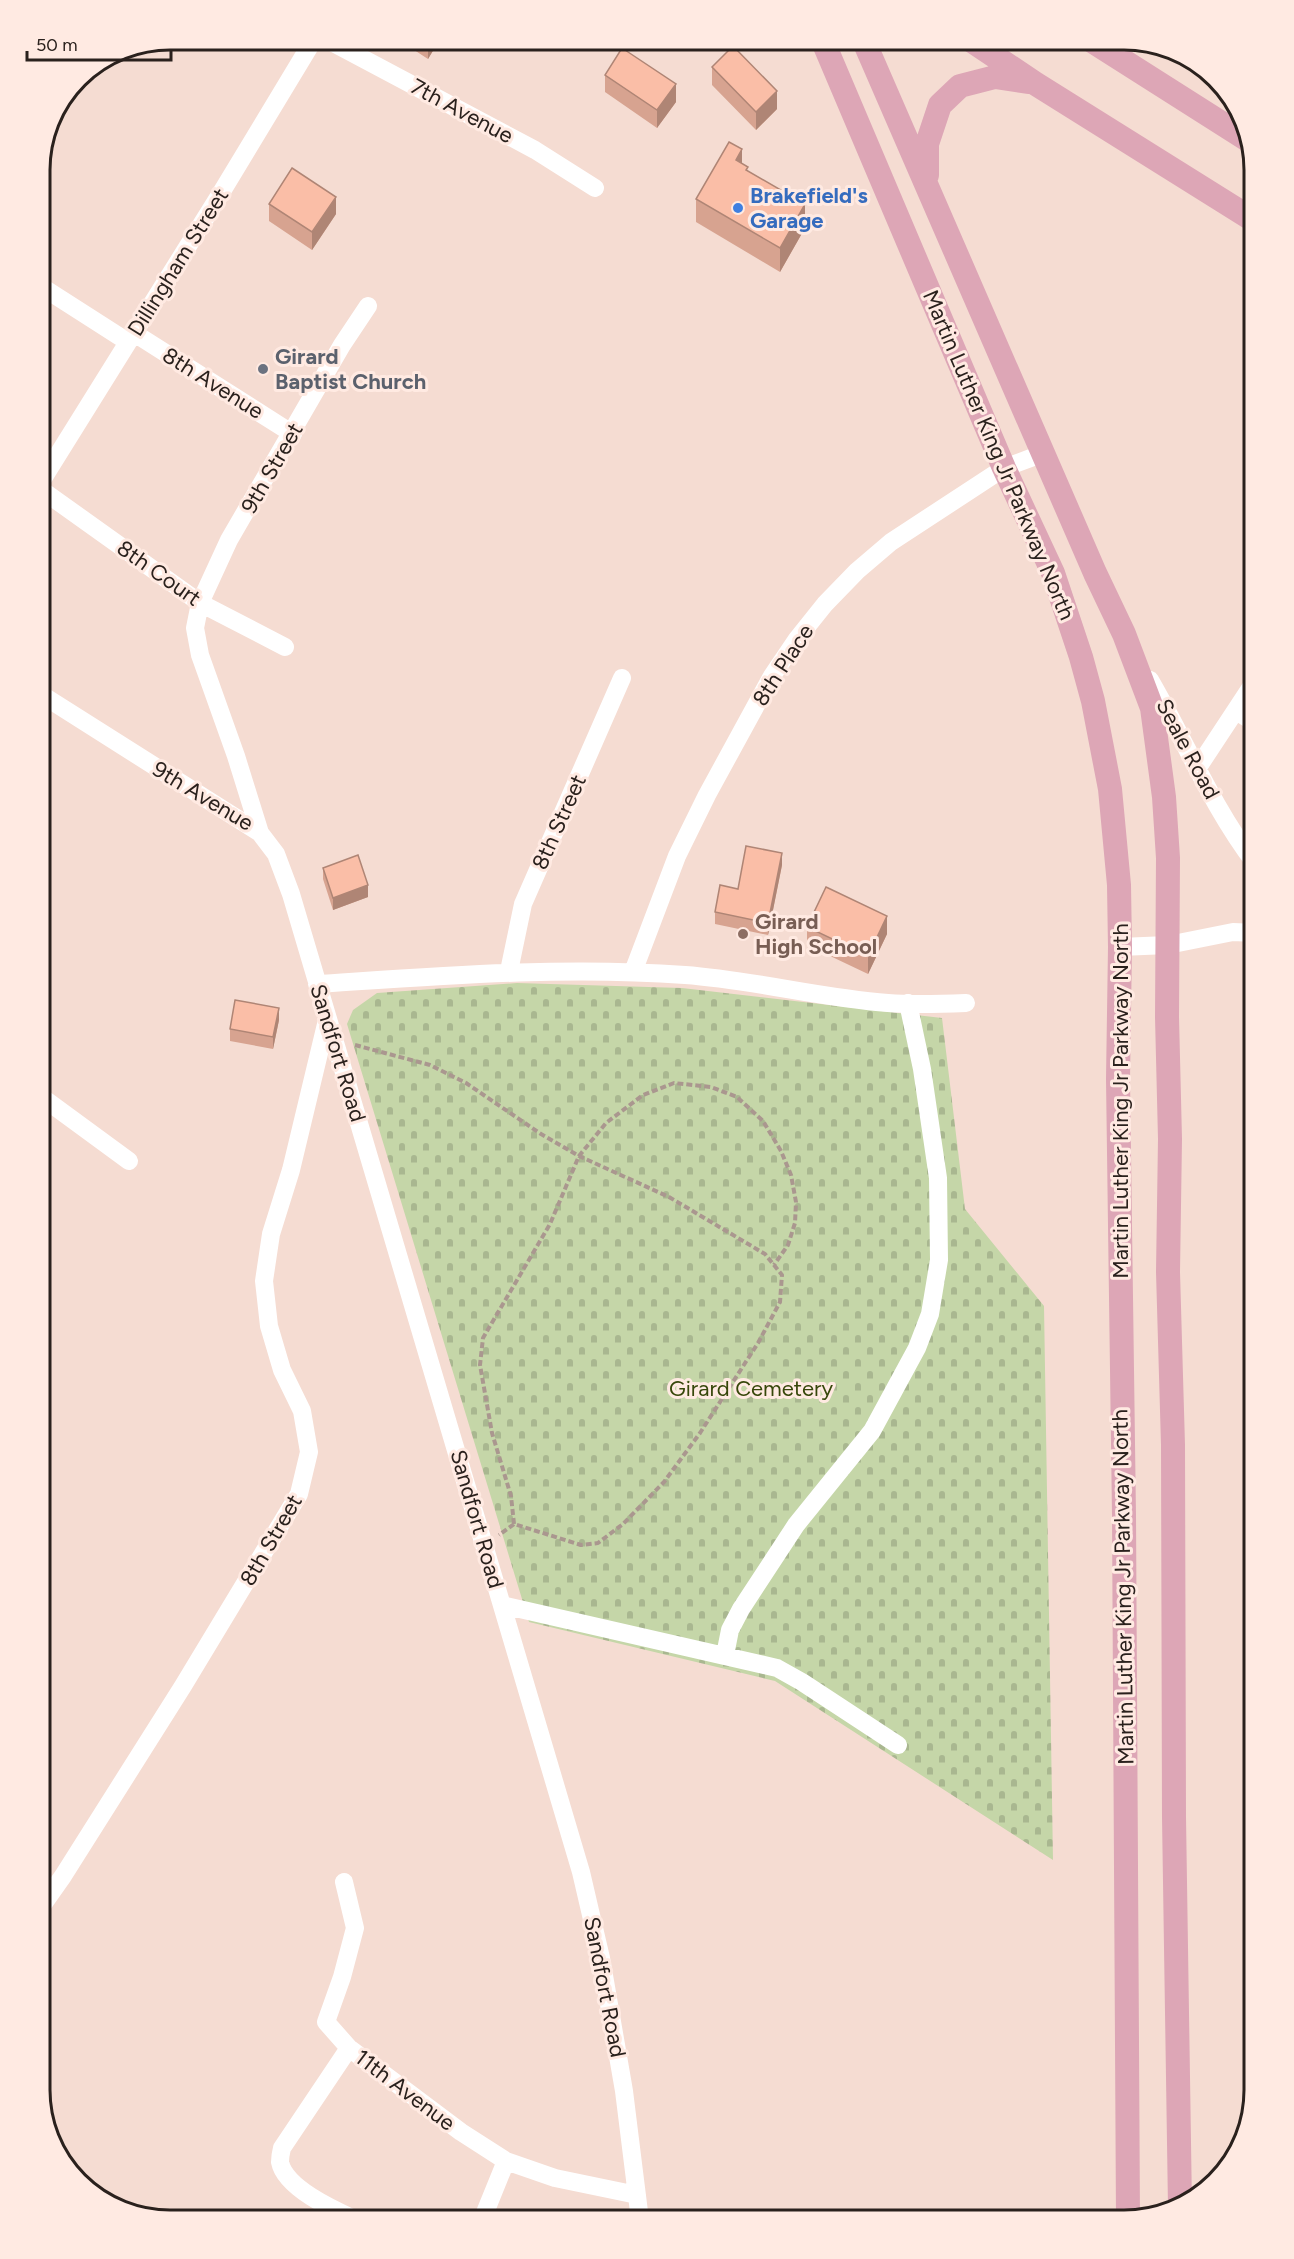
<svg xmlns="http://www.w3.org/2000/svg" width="1294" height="2259" font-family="Figtree,sans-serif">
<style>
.cemetery{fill:url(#cemetery-stones)}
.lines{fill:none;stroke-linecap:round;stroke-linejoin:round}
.path{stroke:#aa978f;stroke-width:4;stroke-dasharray:6 3;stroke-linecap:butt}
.minor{stroke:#fff;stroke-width:18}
.major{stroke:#dda6b6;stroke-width:24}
.wall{fill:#d7a390}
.shaded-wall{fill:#af8575}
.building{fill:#fabea7;stroke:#af8575;stroke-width:1.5}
.shop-dot{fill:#3f7fe0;stroke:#ffeae2;stroke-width:2}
.worship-dot{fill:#6b7280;stroke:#ffeae2;stroke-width:2}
.education-dot{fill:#8d6e63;stroke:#ffeae2;stroke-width:2}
.labels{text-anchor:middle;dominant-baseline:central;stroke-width:6;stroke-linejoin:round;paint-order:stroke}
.street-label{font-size:22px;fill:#2a211d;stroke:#ffeae2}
.shop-label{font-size:22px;font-weight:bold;fill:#366cbe;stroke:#ffeae2;text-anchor:start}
.worship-label{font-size:22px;font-weight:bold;fill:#5b616d;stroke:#ffeae2;text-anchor:start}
.education-label{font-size:22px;font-weight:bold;fill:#785e54;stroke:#ffeae2;text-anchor:start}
.park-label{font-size:22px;fill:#37470a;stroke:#ffeae2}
.rim{fill:none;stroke:#2a211d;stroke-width:3}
</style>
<defs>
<pattern id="cemetery-stones" width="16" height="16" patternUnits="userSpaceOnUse" patternTransform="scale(1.5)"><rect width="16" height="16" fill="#c5d6a8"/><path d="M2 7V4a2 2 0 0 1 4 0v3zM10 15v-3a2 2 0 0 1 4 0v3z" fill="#a9b790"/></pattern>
</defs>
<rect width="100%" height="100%" fill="#f5dcd2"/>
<path class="cemetery" d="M517,983L682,988L942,1018L965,1209L1044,1306L1053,1860L775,1681L529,1622L347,1024L353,1010L377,993Z"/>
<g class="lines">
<path class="path" d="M355,1045L430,1065L466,1083L541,1134L579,1156L669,1197L765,1254L782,1275L780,1302L758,1343L700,1433L664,1482L623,1524L598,1543L581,1545L514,1524L499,1535
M514,1524L511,1496L492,1433L480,1365L483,1338L550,1224L579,1156L606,1123L643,1095L674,1083L711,1087L737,1097L763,1121L781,1151L791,1175L796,1202L795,1223L788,1245L774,1265"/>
<path class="minor" d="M326,39L535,150L595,188
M39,285L128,342
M134,333L293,434
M39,485L221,193L314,39
M39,488L200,603L285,647
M1150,680C1185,740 1212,807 1255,863
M39,693L260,833L276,854L291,894L581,1872L601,1958L624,2091L640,2220
M1236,711L1255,723
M1197,769L1255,681
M260,833L236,756L200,655L195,628L200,603L229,540L342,345L368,306
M1120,947L1168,945L1233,932L1255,933
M509,971L523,904L622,678
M633,972L677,856L707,795L772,676L797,639L825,604L857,571L891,542L1004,468L1044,453
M317,984C440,976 562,966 685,975C754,980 820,998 888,1003C914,1005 940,1004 966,1003
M39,1095L129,1161
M502,1605L777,1668L802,1682L898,1745
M725,1655L730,1630L741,1609L796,1525L872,1431L917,1348L930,1314L939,1260L938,1178L922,1069L908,1003
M344,1882L355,1928L342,1977L326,2022L349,2048L461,2132L506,2161L555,2178L637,2195
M39,1910L63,1876L183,1686L299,1494L309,1452L302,1411L282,1370L269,1326L264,1281L271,1234L291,1170L327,1020
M349,2048L282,2148C281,2152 280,2158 280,2162C285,2188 334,2210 356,2220
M482,2220L506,2161"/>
<path class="major" d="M822,39L1004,468L1053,573L1081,657L1093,701L1110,789L1119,885L1120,947L1118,1079L1124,1515L1128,2219
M863,39L1095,573L1124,634L1152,708L1164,797L1168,858L1167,1017L1170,1139L1168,1272L1173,1445L1174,1817L1180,2207
M969,39L1036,84L1255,221
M1089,39L1248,140
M927,175V144L940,105L960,86L995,77L1028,82"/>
</g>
<path class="wall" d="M390,39H440L428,59L408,46L405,51L390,42Z
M712,67L777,109L756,130L712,85Z
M605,75L676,102L657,128L605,92Z
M742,163L748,171L805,228L780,272L696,222V199Z
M269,204L336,214L312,250L269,221Z
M782,865L768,935L715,924V912L738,889Z
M323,868L368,897L333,910L323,879Z
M807,927L887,934L868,974L807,945Z
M279,1020L273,1049L230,1041V1029Z"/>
<path class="shaded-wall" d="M405,39H408V46L405,51Z
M430,39H440L428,59V43Z
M676,84V102L657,128V110Z
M777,91V109L756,130V112Z
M742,149V173L736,160Z
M336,197V214L312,250V232Z
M805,204V228L780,272V248Z
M782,853V865L768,935V923Z
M368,885V897L333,910V898Z
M887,916V934L868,974V956Z
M279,1008V1020L273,1049V1037Z"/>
<path class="building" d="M421,39H430L428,43Z
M733,46L777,91L756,112L712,67Z
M622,48L676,84L657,110L605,75Z
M729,142L742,149L736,160L748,167L746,170L805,204L780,248L696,199Z
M292,168L336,197L312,232L269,204Z
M746,846L782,853L768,923L715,912L720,885L738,889Z
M358,855L368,885L333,898L323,868Z
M826,887L887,916L868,956L807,927Z
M235,1000L279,1008L273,1037L230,1029Z"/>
<circle class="shop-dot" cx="738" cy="208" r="6"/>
<circle class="worship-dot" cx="263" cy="369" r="6"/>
<circle class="education-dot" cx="743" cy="934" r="6"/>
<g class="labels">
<g class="street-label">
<text transform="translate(462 111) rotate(28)">7th Avenue</text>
<text transform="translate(178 262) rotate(-58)">Dillingham Street</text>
<text transform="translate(213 383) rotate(32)">8th Avenue</text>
<text transform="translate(999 455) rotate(67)">Martin Luther King Jr Parkway North</text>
<text transform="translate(272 468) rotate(-60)">9th Street</text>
<text transform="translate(159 573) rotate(35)">8th Court</text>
<text transform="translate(783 665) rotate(-57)">8th Place</text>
<text transform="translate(1188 749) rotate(62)">Seale Road</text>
<text transform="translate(203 796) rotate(31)">9th Avenue</text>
<text transform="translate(559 822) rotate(-66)">8th Street</text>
<text transform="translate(338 1053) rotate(73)">Sandfort Road</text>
<text transform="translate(1120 1101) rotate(-90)">Martin Luther King Jr Parkway North</text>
<text transform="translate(477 1519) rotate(74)">Sandfort Road</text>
<text transform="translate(271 1540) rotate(-60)">8th Street</text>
<text transform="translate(1123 1587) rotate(-91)">Martin Luther King Jr Parkway North</text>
<text transform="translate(605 1987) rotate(79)">Sandfort Road</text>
<text transform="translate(405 2090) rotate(37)">11th Avenue</text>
</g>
<g class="shop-label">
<text x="750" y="195">Brakefield's<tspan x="750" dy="25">Garage</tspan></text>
</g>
<g class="worship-label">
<text x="275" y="356">Girard<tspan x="275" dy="25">Baptist Church</tspan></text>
</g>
<g class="education-label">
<text x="755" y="921">Girard<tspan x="755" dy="25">High School</tspan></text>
</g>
<g class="park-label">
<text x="751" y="1388">Girard Cemetery</text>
</g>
</g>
<path d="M0 0H1294V2259H0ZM170 50H1124A120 120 0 0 1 1244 170V2090A120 120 0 0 1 1124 2210H170A120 120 0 0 1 50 2090V170A120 120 0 0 1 170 50Z" fill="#ffeae2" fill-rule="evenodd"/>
<path class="rim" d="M170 50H1124A120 120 0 0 1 1244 170V2090A120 120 0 0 1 1124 2210H170A120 120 0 0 1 50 2090V170A120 120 0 0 1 170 50Z"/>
<path d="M27 51v9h144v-9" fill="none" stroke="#2a211d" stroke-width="3"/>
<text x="36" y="51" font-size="18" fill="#2a211d" stroke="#ffeae2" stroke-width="4.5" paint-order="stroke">50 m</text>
</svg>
